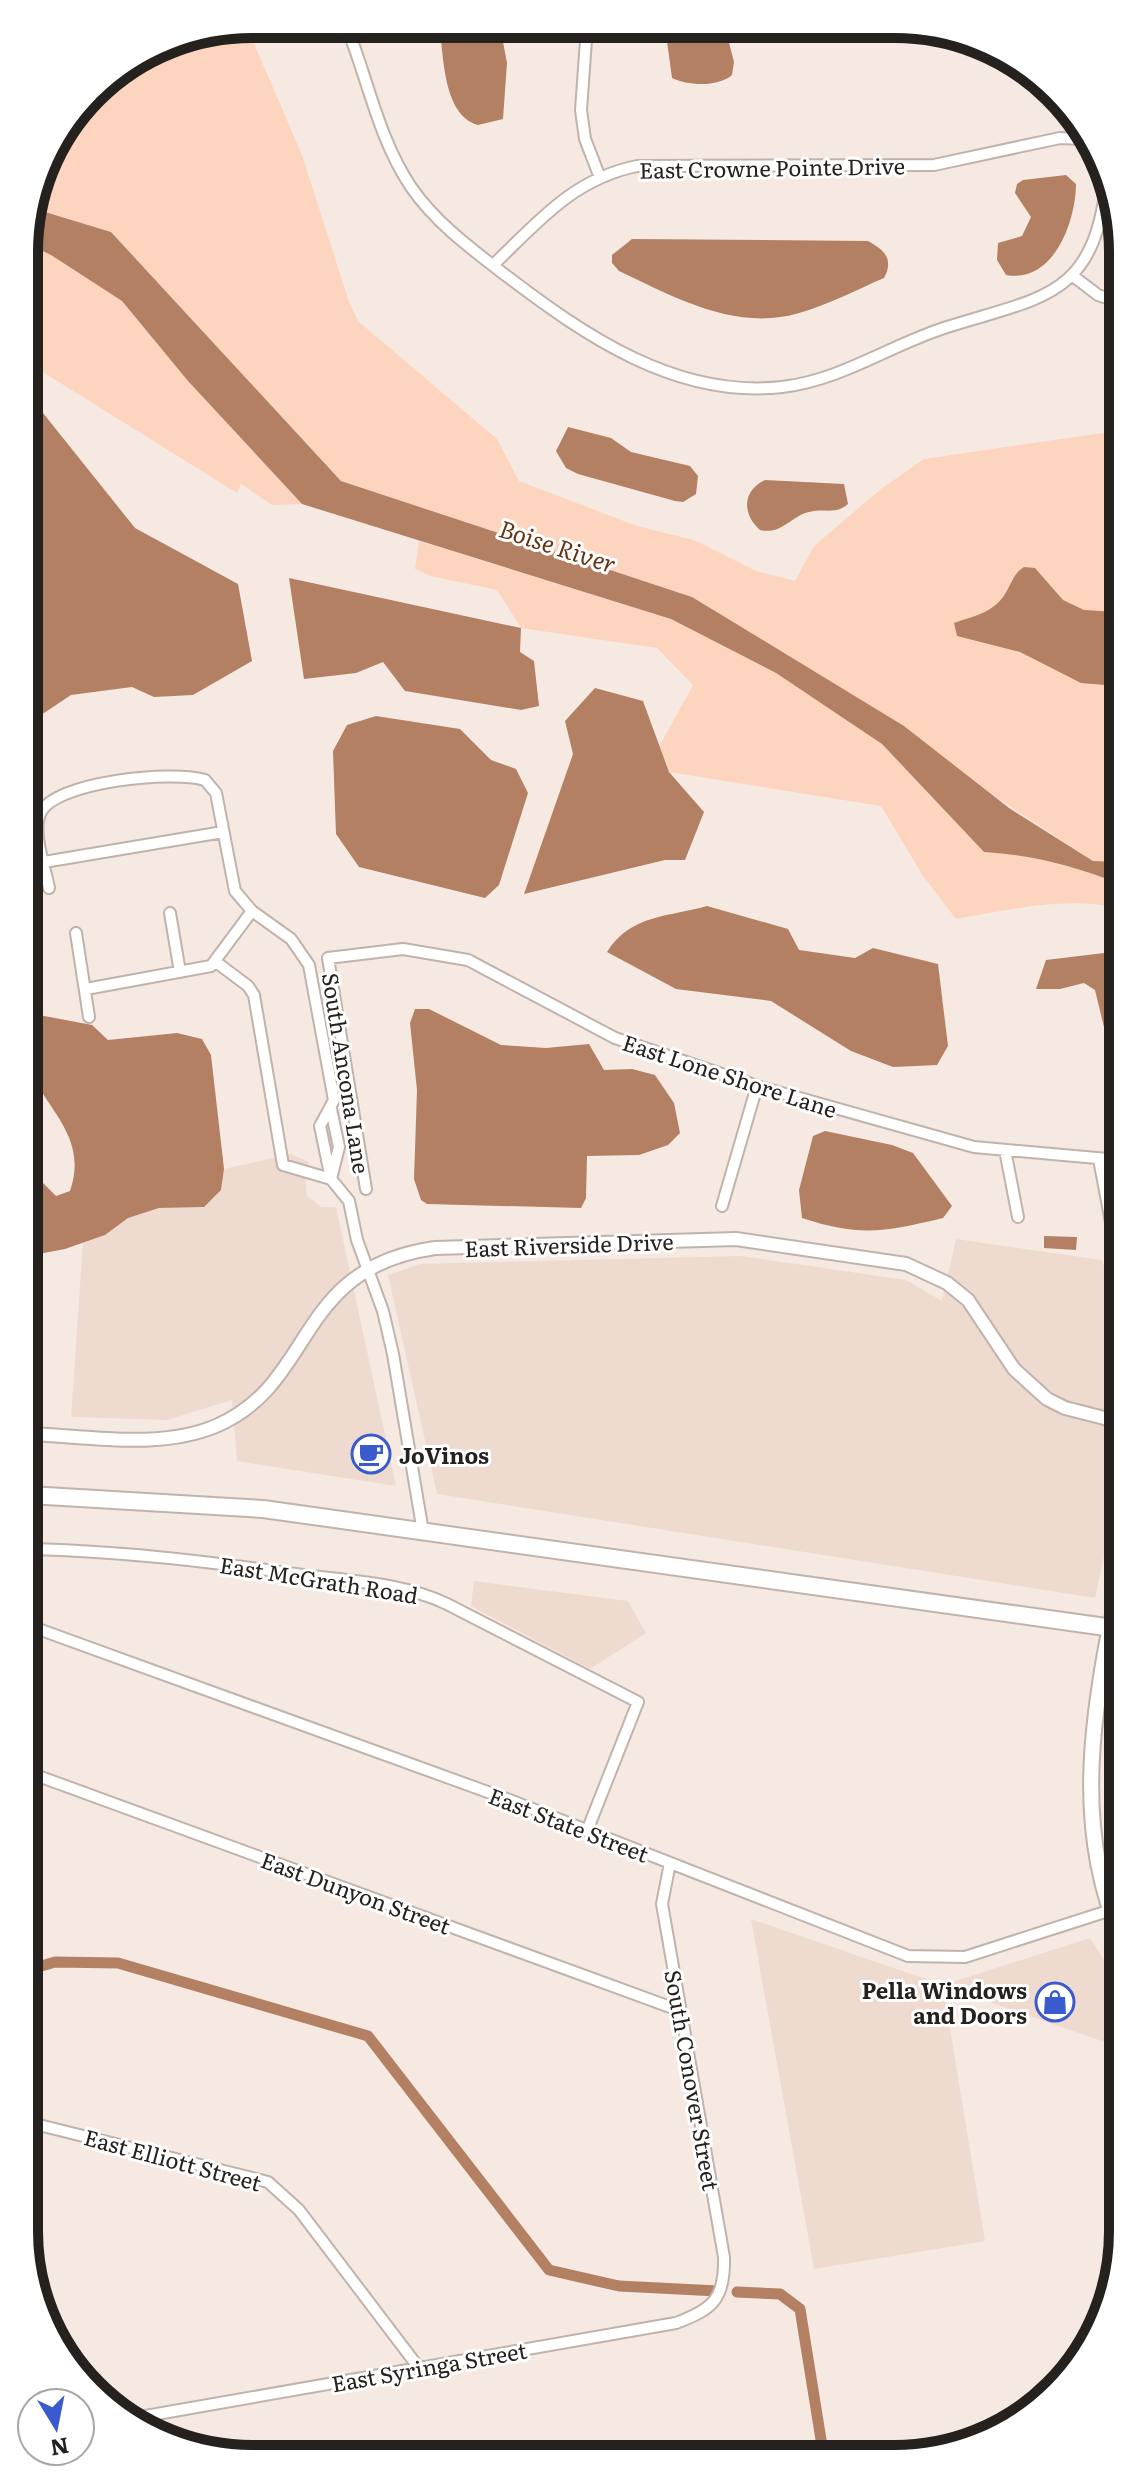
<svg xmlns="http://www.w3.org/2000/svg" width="1147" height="2483" font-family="Literata,serif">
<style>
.built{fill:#efdacf}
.green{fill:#fdd5bf}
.water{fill:#b38064}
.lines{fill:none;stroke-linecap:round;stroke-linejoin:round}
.canal{stroke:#b38064;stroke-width:11}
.minor-casing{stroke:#c0b3ac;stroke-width:14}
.tertiary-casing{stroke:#c0b3ac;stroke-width:16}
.secondary-casing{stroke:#c0b3ac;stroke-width:18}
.trunk-casing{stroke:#c0b3ac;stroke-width:20}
.minor{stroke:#fff;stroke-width:10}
.tertiary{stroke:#fff;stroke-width:12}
.secondary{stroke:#fff;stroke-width:14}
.trunk{stroke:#fff;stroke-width:16}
.labels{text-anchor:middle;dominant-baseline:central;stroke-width:6;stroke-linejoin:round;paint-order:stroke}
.street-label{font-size:22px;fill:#25211e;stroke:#fff}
.poi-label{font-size:22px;font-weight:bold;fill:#25211e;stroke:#fff;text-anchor:start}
.water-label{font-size:24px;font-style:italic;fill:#663415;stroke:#fff}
.rim{fill:none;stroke:#25211e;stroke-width:10}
</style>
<rect width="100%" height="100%" fill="#f6e9e2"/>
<path class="built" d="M291,1154L309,1162L305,1172L307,1196L321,1207H336L396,1486L237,1461L232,1400L167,1420L71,1417L83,1243L105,1235L128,1218L159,1208L204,1207L221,1190L224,1169Z
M956,1239L1102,1260L1119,1316L1120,1482L1095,1598L437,1494L388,1275L420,1264L741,1256L906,1280L942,1301Z
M474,1581L628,1601L646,1633L590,1669L471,1606Z
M751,1919L943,1985L1090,1938L1122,1989V2048L943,1986L985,2241L814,2269Z"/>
<path class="green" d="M246,25L302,155L349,302L358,321L497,439L519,481L637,526L694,540L756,571L795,581L814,546L881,489L924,459L1116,431L1118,862L1093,861L692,597L341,481L111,232L32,208L47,152L101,81L165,41Z
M25,243L51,255L122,301L188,381L302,504L272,505L241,484L237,493L25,361Z
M419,541L671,619L776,673L882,744L984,852C1032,855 1073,866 1118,883V908C1064,896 1010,910 956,919L923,876L881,806L669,772L659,747L693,685L657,648L521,628L497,590L430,576L415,569Z"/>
<path class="water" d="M439,25L500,26L507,63L503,119L478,125C442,115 444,53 439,25Z
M665,27H725L734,62L732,75C719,87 688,86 672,78Z
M1066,175L1076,184C1076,220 1054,284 1006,275L997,260L998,243L1022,236L1031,217L1015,193L1017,184L1023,180Z
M32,208L111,232L341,481L692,597L904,726L1009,808L1093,861L1118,862V883C1073,866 1032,855 984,852L882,744L776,673L671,619L302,504L188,381L122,301L51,255L25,243Z
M632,239L868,241C885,250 894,260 884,278C856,290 828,305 799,313C736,332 674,297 619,271L612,263V255Z
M25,399L39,408L135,528L238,584L252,661L193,695L154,697L132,687L71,695L26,725Z
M568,427L611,438L631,452L690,466L698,476L696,494L683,502L675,501L578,474L566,468L556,451Z
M765,480L844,484L848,504C836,515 824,508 809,512C791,516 782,535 760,530C742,514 742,491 765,480Z
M1024,567L1035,568L1063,600L1084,610L1117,612V686L1081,683L1020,652L957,636L954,623C974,616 993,613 1005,594C1012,583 1013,574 1024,567Z
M289,578L521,628L520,652L534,661L539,706L521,710L405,691L383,662L356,673L304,679Z
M595,688L643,701L669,772L704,812L685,860H665L524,894L573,754L565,721Z
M376,716L460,729L491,760L516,769L528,793L499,885L485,898L359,867L336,834L333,751L347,725Z
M707,906L788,929L799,950L855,958L873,948L938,964L948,1046L937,1065L893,1067L851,1051L771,1001L676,989L607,952C631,914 669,917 707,906Z
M1104,953L1118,955V1063L1111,1056L1095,990L1084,983L1060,989H1036L1046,960Z
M27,1001L39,1015L92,1025L108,1040L177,1033L202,1039L211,1055L224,1169L221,1190L204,1207L159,1208L128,1218L105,1235L65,1249L28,1256V1168L56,1196L70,1191C89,1136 45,1110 28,1065C22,1048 27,1020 27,1001Z
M415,1009H429L501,1045L546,1048L589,1044L604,1070L632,1069L655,1075L674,1103L680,1133L668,1145L639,1155L587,1156L586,1198L581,1208L427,1204L421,1200L414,1179L417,1090L410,1023Z
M825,1131L892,1145L913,1153L952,1206L943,1218C885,1232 860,1237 802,1218L799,1190L813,1136Z
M1044,1236L1077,1237L1076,1250L1044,1248Z"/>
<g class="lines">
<path class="canal" d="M31,1969L55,1962L118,1963L368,2036L549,2270L619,2286L718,2291
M737,2292L780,2294L800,2309L823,2452"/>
<g class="minor-casing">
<path id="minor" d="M346,25C368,79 378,138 411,187C435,222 470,248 504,274C584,335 676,399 782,387C842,380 890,345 947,327C1045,296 1094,298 1107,179
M587,26L581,110L585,139L599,175
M493,265C538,222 573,179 637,166L934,165L1060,138L1082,139
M1073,276L1098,295L1115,301
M44,862L223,832
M49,888C45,867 32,833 40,814C53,781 175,770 205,780L216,793L235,891L252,911L291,939L309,965L334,1100L320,1126L331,1179L339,1147L331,1109
M170,913L180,972
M76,933L89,1017
M216,962L248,986L254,995L283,1165L331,1179L349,1201L357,1240L383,1311L393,1354L423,1532
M86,989L211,966L252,911
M1005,1150L1018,1217
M1099,1159L1119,1265
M366,1189L328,958L403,949L468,960L615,1038L757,1086L974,1147L1119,1160
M722,1206L757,1086
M29,1549C122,1551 212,1562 303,1575C351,1581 403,1583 447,1604L638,1702L587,1831
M30,1626L507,1799L908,1956L965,1957L1111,1910
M30,1773L681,2011
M31,2123L268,2182L299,2210L419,2368
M32,2269L37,2299
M134,2418L676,2323C714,2309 725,2298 724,2257L662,1904L670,1863"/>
</g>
<g class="tertiary-casing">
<path id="tertiary" d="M29,1434C89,1436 159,1450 216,1426C317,1383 293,1268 435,1248L736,1239L906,1264L947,1283L968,1300L1014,1369L1047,1399L1065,1408L1120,1422
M1110,1627L1120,1561
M1111,1910L1121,1899"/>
</g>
<g class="secondary-casing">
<path id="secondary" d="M1110,1627C1089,1732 1077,1837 1121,1938"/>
</g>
<g class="trunk-casing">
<path id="trunk" d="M29,1495L263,1509L1120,1629"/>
</g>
<use href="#minor" class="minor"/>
<use href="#tertiary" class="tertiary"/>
<use href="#secondary" class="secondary"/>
<use href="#trunk" class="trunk"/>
</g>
<defs>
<g id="cafe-ring" transform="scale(2)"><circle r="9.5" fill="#fff" stroke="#3a5bcd" stroke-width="1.5"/><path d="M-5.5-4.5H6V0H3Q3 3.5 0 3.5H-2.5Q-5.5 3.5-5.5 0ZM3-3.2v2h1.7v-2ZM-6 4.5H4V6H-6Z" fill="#3a5bcd"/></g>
<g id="shop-ring" transform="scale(2)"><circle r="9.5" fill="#fff" stroke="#3a5bcd" stroke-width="1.5"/><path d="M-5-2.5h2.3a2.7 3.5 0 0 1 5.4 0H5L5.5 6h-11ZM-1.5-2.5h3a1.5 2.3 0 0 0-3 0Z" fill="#3a5bcd"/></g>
</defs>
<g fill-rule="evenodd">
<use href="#cafe-ring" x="371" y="1454"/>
<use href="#shop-ring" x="1055" y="2002"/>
</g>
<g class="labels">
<g class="street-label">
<text transform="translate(772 167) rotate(-1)">East Crowne Pointe Drive</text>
<text transform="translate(347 1073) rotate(81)">South Ancona Lane</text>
<text transform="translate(730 1075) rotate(18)">East Lone Shore Lane</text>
<text transform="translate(569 1244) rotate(-2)">East Riverside Drive</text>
<text transform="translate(319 1579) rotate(9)">East McGrath Road</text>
<text transform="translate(569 1824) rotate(21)">East State Street</text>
<text transform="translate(356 1892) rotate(20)">East Dunyon Street</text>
<text transform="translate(693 2080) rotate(80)">South Conover Street</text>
<text transform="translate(173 2159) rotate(15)">East Elliott Street</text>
<text transform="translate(429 2366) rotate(-10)">East Syringa Street</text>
</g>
<g class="poi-label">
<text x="399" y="1454">JoVinos</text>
<text x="1027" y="1989" text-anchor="end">Pella Windows<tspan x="1027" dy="25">and Doors</tspan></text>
</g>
<g class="water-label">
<text transform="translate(558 545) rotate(18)">Boise River</text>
</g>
</g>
<path d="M0 0H1147V2483H0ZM252 38H895A214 214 0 0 1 1109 252V2231A214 214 0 0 1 895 2445H252A214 214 0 0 1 38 2231V252A214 214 0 0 1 252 38Z" fill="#fff" fill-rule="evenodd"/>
<path class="rim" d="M252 38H895A214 214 0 0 1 1109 252V2231A214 214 0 0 1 895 2445H252A214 214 0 0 1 38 2231V252A214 214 0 0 1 252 38Z"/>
<g transform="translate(56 2427) rotate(170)"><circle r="38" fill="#ffffff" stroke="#a8a6a5" stroke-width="2"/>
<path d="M0-6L14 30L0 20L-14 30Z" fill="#3a5bcd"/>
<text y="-12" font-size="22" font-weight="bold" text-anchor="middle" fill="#25211e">N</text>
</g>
</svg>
